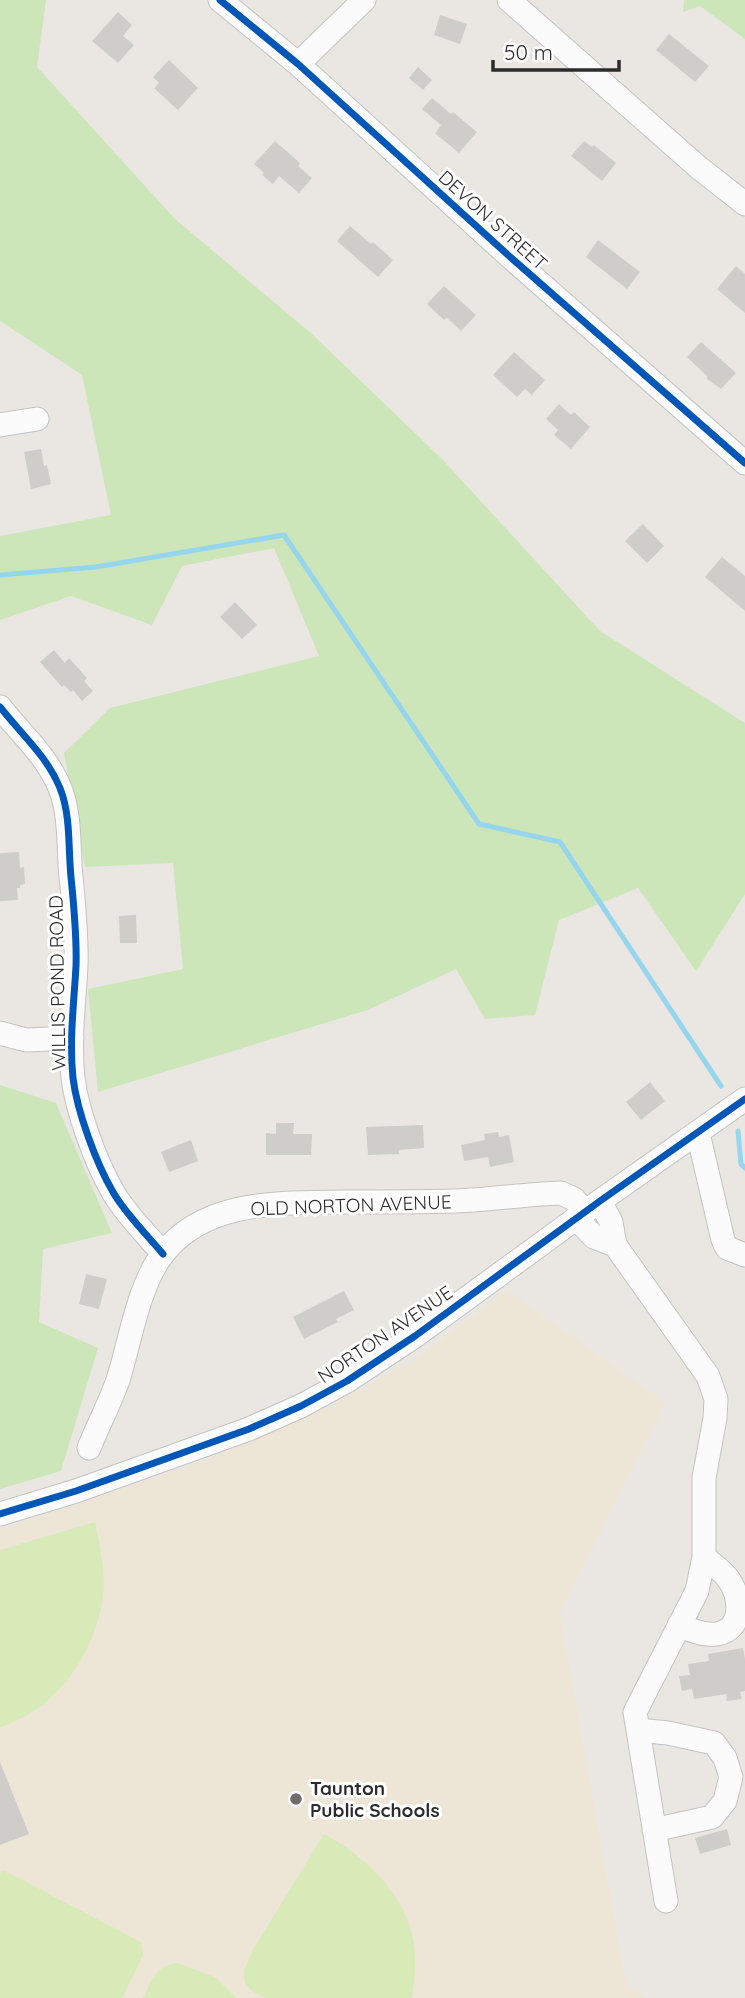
<svg xmlns="http://www.w3.org/2000/svg" width="745" height="1998" font-family="Quicksand,sans-serif">
<style>
.education{fill:#ede6d7}
.green{fill:#cce6ba}
.pitch{fill:#d7eab8}
.lines{fill:none;stroke-linecap:round;stroke-linejoin:round}
.stream{stroke:#95d5ed;stroke-width:5}
.building{fill:#cfcdc9}
.minor-casing{stroke:#c4c3c3;stroke-width:25}
.minor{stroke:#fcfbfb;stroke-width:23}
.cycleway-casing{stroke:#fff;stroke-width:11}
.cycleway{stroke:#0057b8;stroke-width:7}
.poi-dot{fill:#6e6d6c;stroke:#fff;stroke-width:2.5}
.labels{text-anchor:middle;dominant-baseline:central;stroke-width:6;stroke-linejoin:round;paint-order:stroke}
.street-label{font-size:19px;fill:#2c2c2c;stroke:#fff}
.poi-label{font-size:19px;font-weight:bold;fill:#2c2c2c;stroke:#fff;text-anchor:start}
</style>
<rect width="100%" height="100%" fill="#eae7e2"/>
<path class="education" d="M508,1291L666,1403L560,1614L626,1984L647,1998H0V1530L202,1462L330,1407L416,1358Z"/>
<path class="green" d="M0,0H46L37,67L175,219L312,334L443,460L600,631L745,723V894L696,971L638,888L559,920L535,1015L485,1019L456,969L368,1010L98,1092L88,989L183,969L173,863L85,867L64,753L110,708L319,656L274,548L182,566L152,625L71,596L0,620V536L111,515L82,375L0,321Z
M684,0H745V39L700,6L683,12Z
M0,1085L56,1103L112,1233L43,1249L39,1322L98,1348L61,1471L0,1489Z"/>
<path class="pitch" d="M95,1522C100,1546 106,1573 103,1598C97,1636 77,1676 47,1701C34,1713 16,1721 0,1728V1550Z
M324,1834C365,1856 407,1895 414,1944C416,1962 415,1980 412,1998H265L253,1992L245,1983L244,1970L254,1948Z
M3,1870L141,1942L143,1955L122,1998H0V1874Z
M177,1963L215,1977L236,1998H143C152,1980 155,1966 177,1963Z"/>
<g class="lines">
<path class="stream" d="M0,575L96,567L284,535L479,824L560,842L721,1086
M738,1131L741,1164L745,1168"/>
</g>
<path class="building" d="M118,12L132,25L123,36L134,45L118,63L92,41Z
M440,15L467,24L460,44L434,35Z
M669,34L709,66L695,82L656,50Z
M169,60L198,88L178,110L154,88L159,83L153,77Z
M418,67L432,80L423,90L409,78Z
M432,98L451,114L453,112L477,132L459,153L435,133L441,125L422,109Z
M275,141L300,163L298,166L312,178L299,193L279,176L273,184L262,175L264,173L254,164Z
M584,141L592,147L594,145L616,163L602,181L571,156Z
M350,226L371,244L373,242L393,260L378,277L337,241Z
M598,240L640,272L627,289L586,257Z
M736,266L745,274V313L717,289Z
M444,286L476,315L461,331L447,318L444,320L427,304Z
M701,342L736,373L721,389L707,379V376L687,357Z
M514,352L545,380L532,395L525,389L517,397L493,375Z
M559,404L571,415L574,412L590,427L571,449L554,435L558,430L546,419Z
M41,449L44,466L47,465L51,484L31,489L24,452Z
M643,524L664,546L647,563L625,541Z
M722,557L745,576V611L705,577Z
M235,602L257,625L242,639L220,617Z
M54,650L65,663L69,658L87,678L84,681L93,691L82,701L73,690L71,692L64,685L62,687L40,662Z
M19,852L20,868L24,867L25,884L20,885V888H17L18,900L0,901V853Z
M136,915L137,943H120L119,916Z
M650,1082L665,1101L641,1120L626,1102Z
M276,1123H294L293,1134H312L311,1155H266V1133L276,1134Z
M423,1125L424,1148L399,1150V1154L368,1155L366,1127Z
M498,1132L499,1137L509,1135L514,1162L490,1167L488,1157L464,1161L461,1145L485,1140L484,1134Z
M191,1140L198,1161L169,1172L161,1152Z
M86,1274L107,1279L99,1309L79,1304Z
M344,1291L354,1310L336,1319L338,1322L304,1339L293,1317Z
M743,1648L745,1659V1691L740,1692L742,1699L727,1701L726,1694L694,1699L692,1689L682,1691L679,1676L690,1675L688,1664L709,1661L708,1654Z
M0,1762L29,1834L0,1845Z
M727,1829L731,1845L700,1854L695,1838Z"/>
<g class="lines">
<g class="minor-casing">
<path id="minor" d="M220,0L298,64L508,255L745,463
M509,0L698,167L745,204
M298,64L364,0
M0,425L37,419
M0,707C21,734 47,756 60,788C71,816 68,847 71,877C74,907 77,936 76,966C74,1003 69,1041 73,1078C77,1111 96,1163 113,1192C124,1212 148,1236 163,1254
M0,1033L26,1040L72,1038
M698,1133L723,1240L727,1248L745,1255
M576,1218L594,1237L615,1245L611,1222L600,1201
M615,1245L708,1376L716,1399L715,1418L704,1478V1557L697,1591L635,1712L666,1901
M89,1448C98,1425 110,1403 118,1380C130,1342 138,1287 162,1255C204,1199 281,1203 343,1202C381,1202 418,1202 455,1201C490,1200 525,1194 561,1193L574,1199L585,1212
M0,1514L76,1491L249,1429L301,1406L347,1381L415,1336L600,1201L745,1099
M679,1625C690,1630 704,1636 717,1634C744,1629 741,1598 729,1580C723,1571 712,1564 704,1557
M638,1730L668,1733L714,1743L725,1758L731,1777L725,1801L712,1817L654,1830"/>
</g>
<use href="#minor" class="minor"/>
<g class="cycleway-casing">
<path id="cycleway" d="M220,0L298,64L508,255L745,463
M0,707C21,734 47,756 60,788C71,816 68,847 71,877C74,907 77,936 76,966C74,1003 69,1041 73,1078C77,1111 96,1163 113,1192C124,1212 148,1236 163,1254
M0,1514L76,1491L249,1429L301,1406L347,1381L415,1336L600,1201L745,1099"/>
</g>
<use href="#cycleway" class="cycleway"/>
</g>
<circle class="poi-dot" cx="296" cy="1799" r="7"/>
<g class="labels">
<g class="street-label">
<text transform="translate(493 220) rotate(42)">DEVON STREET</text>
<text transform="translate(57 983) rotate(-91)">WILLIS POND ROAD</text>
<text transform="translate(351 1205) rotate(-2)">OLD NORTON AVENUE</text>
<text transform="translate(385 1334) rotate(-34)">NORTON AVENUE</text>
</g>
<g class="poi-label">
<text x="310" y="1788">Taunton<tspan x="310" dy="22">Public Schools</tspan></text>
</g>
</g>
<path d="M493 60v10h126v-10" fill="none" stroke="#2c2c2c" stroke-width="3.5"/>
<text x="504" y="60" font-size="21" fill="#2c2c2c" stroke="#ffffff" stroke-width="5" paint-order="stroke">50 m</text>
</svg>
